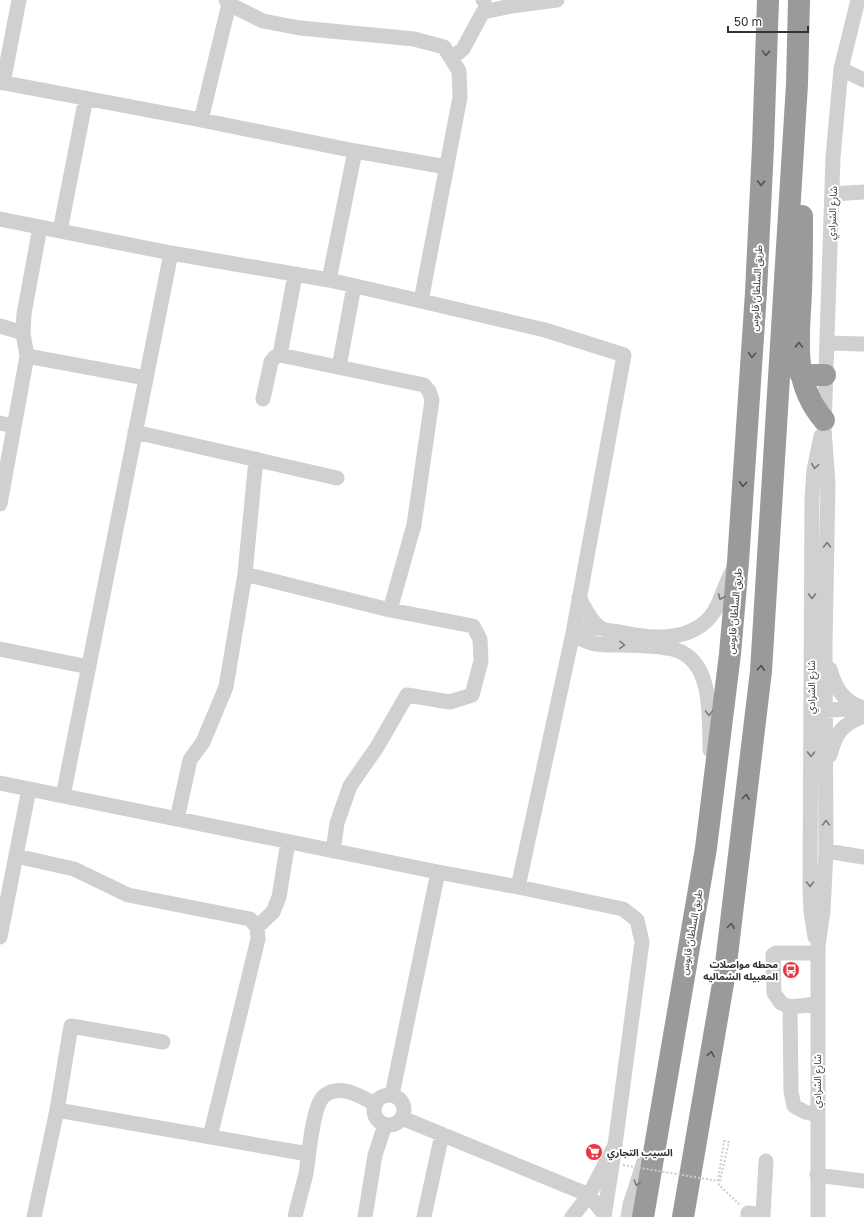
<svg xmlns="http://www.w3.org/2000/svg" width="864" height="1217" font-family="'Golos Text','Noto Sans Arabic',sans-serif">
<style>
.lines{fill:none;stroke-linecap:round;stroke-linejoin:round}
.path{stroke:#cdcdcd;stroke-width:2;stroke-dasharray:2 2;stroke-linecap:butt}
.minor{stroke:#d0d0d0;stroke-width:15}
.highway{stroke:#9a9a9a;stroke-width:22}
.path-bridge{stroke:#cdcdcd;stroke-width:2;stroke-dasharray:2 2;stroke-linecap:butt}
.oneway{stroke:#525252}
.oneway2{stroke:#7a7a7a}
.labels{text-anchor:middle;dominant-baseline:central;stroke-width:4;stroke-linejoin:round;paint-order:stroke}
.street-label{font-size:10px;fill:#333;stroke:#fff}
.poi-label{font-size:10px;font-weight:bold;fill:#333;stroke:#fff;text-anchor:end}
</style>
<rect width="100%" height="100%" fill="#fff"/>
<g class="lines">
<path class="path" d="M718,1181L724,1141L729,1142L719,1185L740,1205"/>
<path class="minor" d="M226,0L229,4L263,21L300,28L414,39L444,47L459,71L460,97L421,301
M483,0H484
M452,58L463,49L483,12L511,6L557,0
M841,69L864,80
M0,82L201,120L355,151L447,167
M3,83L19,0
M201,120L229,4
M832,194L864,192
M0,219L171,253L329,280L421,301L545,330L624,355L573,633L518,887
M60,231L86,98
M329,280L355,151
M0,326L23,333
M827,343L864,344
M280,355L295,275
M27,356L146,378
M339,367L354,286
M263,399L271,362L275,357L280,355L424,385L429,391L432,400L414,525L390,610
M0,423L14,426
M135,432L337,478
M0,504L27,356L23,333L24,314L40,227
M245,574L390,610L473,626L480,639L481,661L472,695L450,702L407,695L377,747L350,786L337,823L333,851
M579,597C585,608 589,619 599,627C604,631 614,631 620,632C650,639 689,643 711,616C722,602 724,584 733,570
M601,628L580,629L573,633C585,644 599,645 615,645C633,645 658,645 676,650C714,662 709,719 710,750
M0,649L89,667
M830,669C835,688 844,703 864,708
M816,711L862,708
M830,755C836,733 842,724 864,716
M0,783L438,872L518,887L623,909L637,920L642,942L615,1145L589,1195L572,1217
M63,796L171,253
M177,819L190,760L203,742L226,687L245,574L256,459
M826,851L864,857
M16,856L74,869L128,895L250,919L257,927L258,939L210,1137
M257,927L273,912L279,897L288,842
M0,937L29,789
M815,937L811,911L810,887L812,498L814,470L821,436
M817,1004L790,1007L791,1092L794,1106L805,1112L818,1115
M790,1007L781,1003L774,993L773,955L776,953H818
M163,1042L71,1026L57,1110L308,1154
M374 1110a15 15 0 1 1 30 0a15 15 0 1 1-30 0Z
M392,1095L438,872
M402,1118L589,1195L604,1214
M817,1175L864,1181
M34,1217L57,1110
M295,1217C298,1202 303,1187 306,1173C309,1157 312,1106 324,1096C340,1083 360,1096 375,1104
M365,1217L375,1155L385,1125
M424,1217L442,1134
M604,1217L613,1159
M628,1217L630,1205L645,1158
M748,1217V1213L763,1215L766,1161
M818,1217V946L823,911L826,851L825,645L828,484L824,429L833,157L841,69L858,0"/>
<path class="highway" d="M802,216C802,241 802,266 801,292C799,338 791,382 824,420
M801,375H825
M643,1217L706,848L730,654L738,562L756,292L763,147L768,0
M683,1217L725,972L761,671L797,84L799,0"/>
<path class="path-bridge" d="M623,1165L718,1181"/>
</g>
<defs><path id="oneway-chevron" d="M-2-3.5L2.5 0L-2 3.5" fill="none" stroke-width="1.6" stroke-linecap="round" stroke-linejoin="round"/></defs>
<g class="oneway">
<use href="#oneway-chevron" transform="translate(766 53) rotate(92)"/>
<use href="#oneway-chevron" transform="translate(761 183) rotate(93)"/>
<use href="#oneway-chevron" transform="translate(799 345) rotate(-88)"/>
<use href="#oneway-chevron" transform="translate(752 355) rotate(94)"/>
<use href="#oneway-chevron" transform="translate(743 484) rotate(94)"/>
<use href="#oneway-chevron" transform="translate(761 668) rotate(-86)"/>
<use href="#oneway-chevron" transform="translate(746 797) rotate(-83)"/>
<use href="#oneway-chevron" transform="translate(731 926) rotate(-83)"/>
<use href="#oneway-chevron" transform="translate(711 1054) rotate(-80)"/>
</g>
<g class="oneway2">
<use href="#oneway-chevron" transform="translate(815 466) rotate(98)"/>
<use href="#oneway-chevron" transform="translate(827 545) rotate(-89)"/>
<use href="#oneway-chevron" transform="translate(812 596) rotate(90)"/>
<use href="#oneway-chevron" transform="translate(721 597) rotate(113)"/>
<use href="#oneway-chevron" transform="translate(622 645) rotate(2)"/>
<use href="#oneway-chevron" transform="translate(709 713) rotate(89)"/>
<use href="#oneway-chevron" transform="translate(811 754) rotate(90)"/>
<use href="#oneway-chevron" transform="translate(826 823) rotate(-90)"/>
<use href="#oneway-chevron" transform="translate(810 884) rotate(90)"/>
<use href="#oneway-chevron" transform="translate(637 1183) rotate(107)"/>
</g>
<defs>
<g id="bus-disc" transform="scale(0.9)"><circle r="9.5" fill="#e63946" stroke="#fff"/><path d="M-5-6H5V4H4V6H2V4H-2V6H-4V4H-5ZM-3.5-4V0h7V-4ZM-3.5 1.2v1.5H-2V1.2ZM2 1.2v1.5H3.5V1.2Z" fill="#fff"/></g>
<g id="supermarket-disc" transform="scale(0.9)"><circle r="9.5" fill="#e63946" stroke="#fff"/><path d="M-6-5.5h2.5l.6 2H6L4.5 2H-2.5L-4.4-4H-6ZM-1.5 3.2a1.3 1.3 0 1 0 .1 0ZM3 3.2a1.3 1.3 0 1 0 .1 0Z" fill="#fff"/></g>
</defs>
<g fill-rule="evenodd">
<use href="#bus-disc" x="791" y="970"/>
<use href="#supermarket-disc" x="594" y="1152"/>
</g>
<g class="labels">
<g class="street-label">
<text transform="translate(832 213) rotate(-88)">شارع الشرادي</text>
<text transform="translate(756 288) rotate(-87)">طريق السلطان قابوس</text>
<text transform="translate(734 611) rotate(-85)">طريق السلطان قابوس</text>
<text transform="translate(811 687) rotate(-90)">شارع الشرادي</text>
<text transform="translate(691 932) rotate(-80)">طريق السلطان قابوس</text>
<text transform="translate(817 1081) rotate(-90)">شارع الشرادي</text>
</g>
<g class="poi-label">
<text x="778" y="964">محطه مواصلات<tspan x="778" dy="12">المعبيله الشماليه</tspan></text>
<text x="607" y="1152" text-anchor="start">السيب التجاري</text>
</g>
</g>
<path d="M728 26v6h80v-6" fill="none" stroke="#333333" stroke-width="2"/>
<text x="734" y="26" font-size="12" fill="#333333" stroke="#ffffff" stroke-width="3" paint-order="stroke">50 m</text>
</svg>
